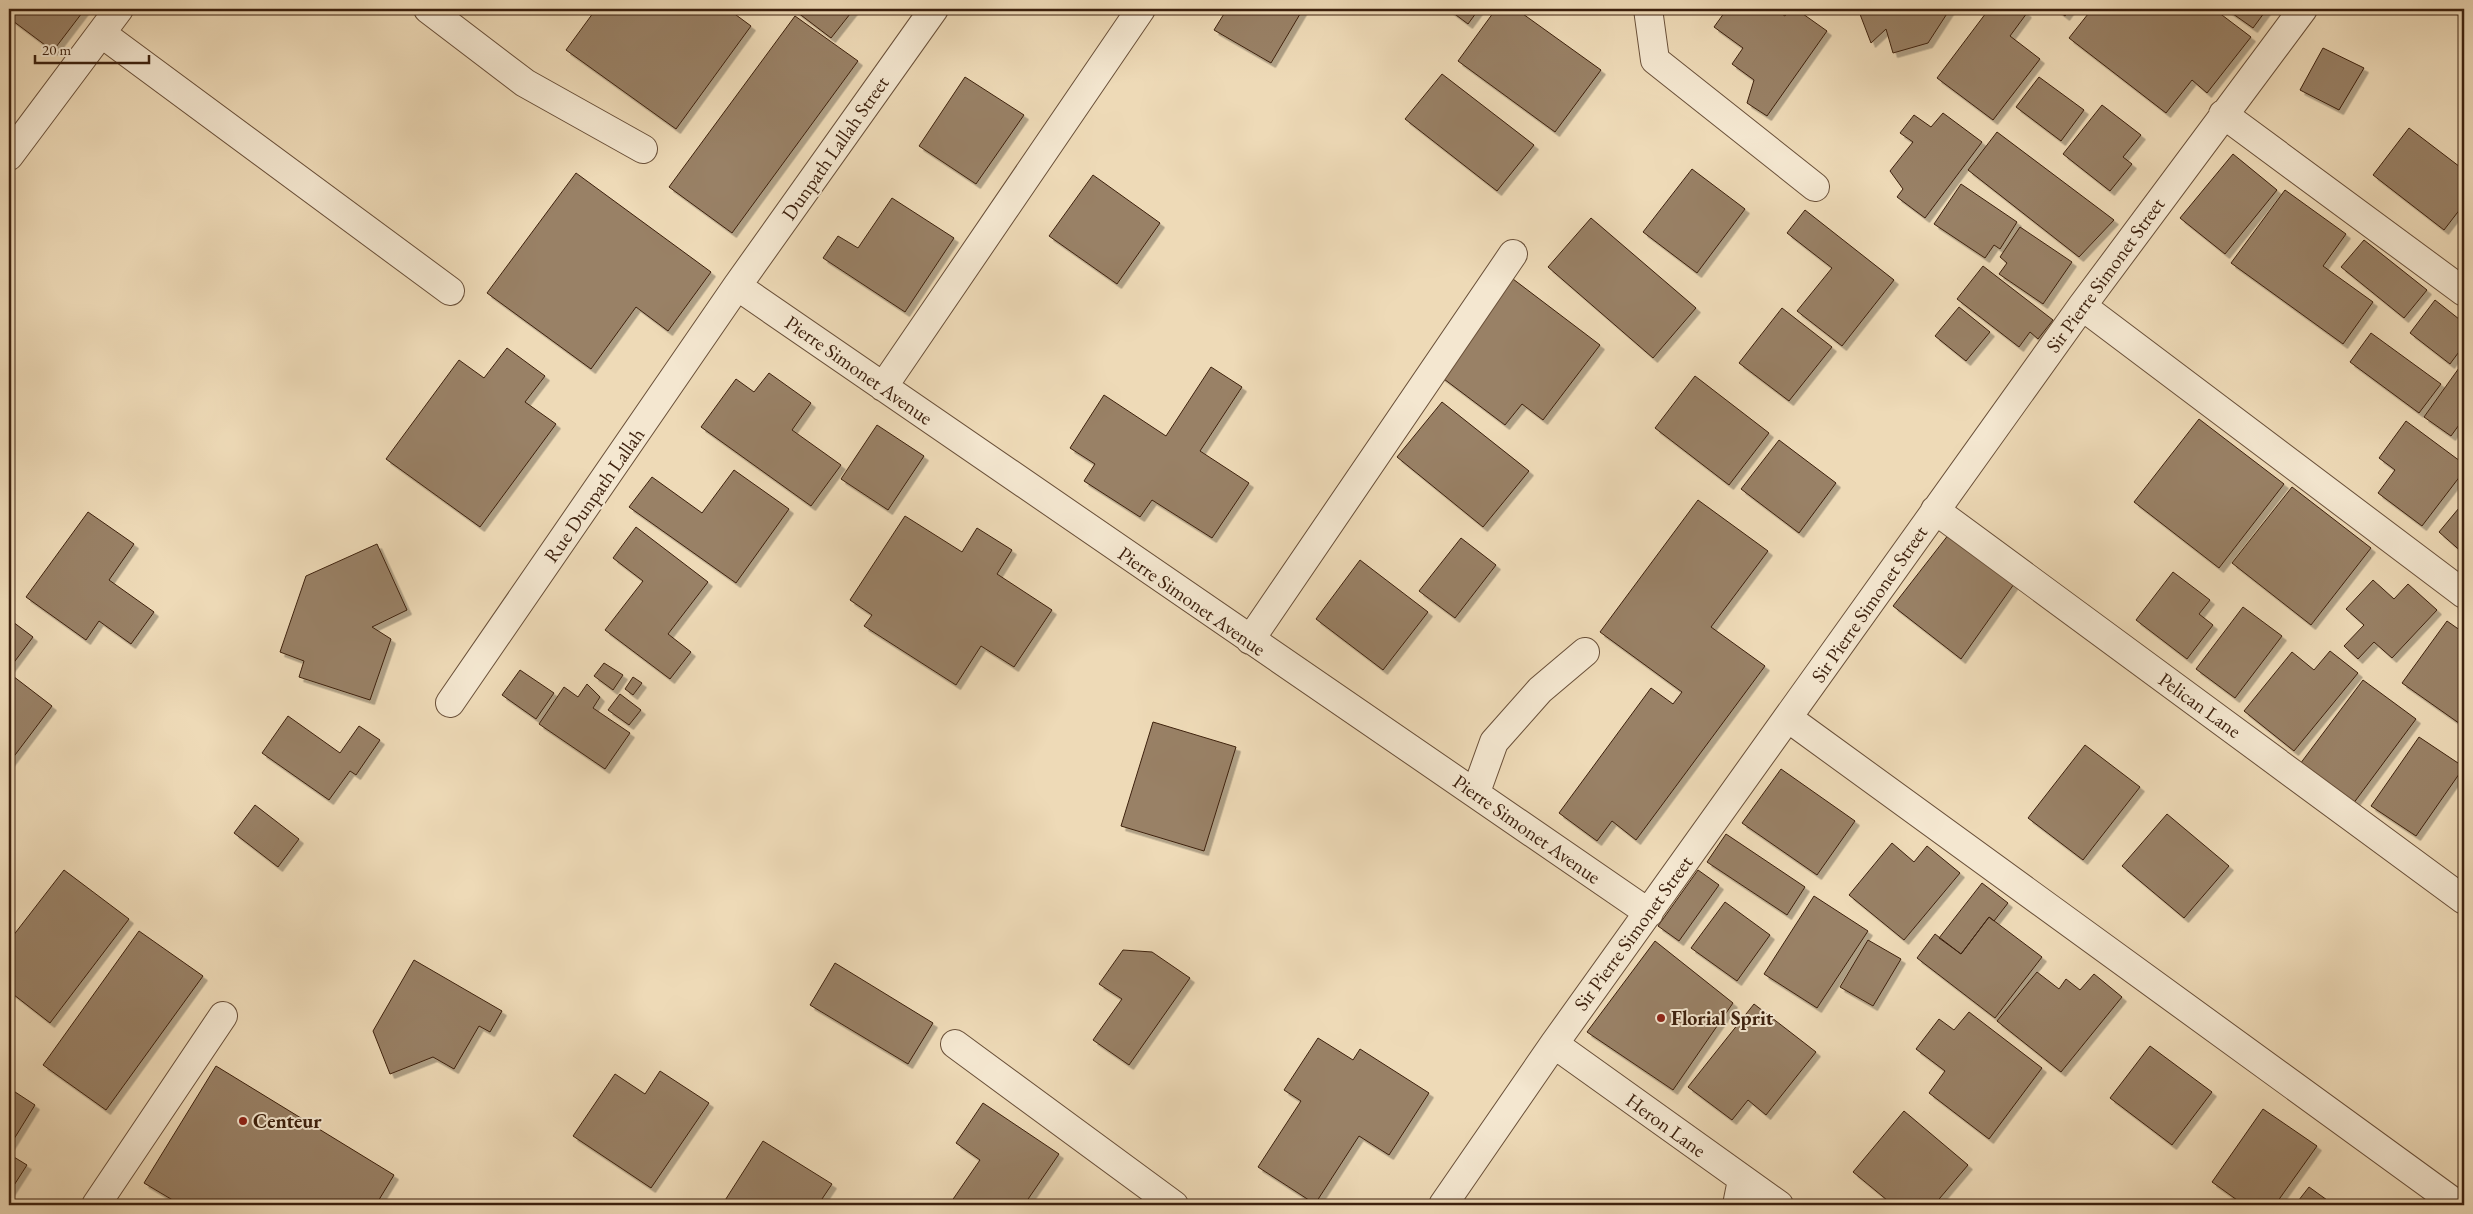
<svg xmlns="http://www.w3.org/2000/svg" width="2473" height="1214" font-family="'EB Garamond',serif">
<style>
.building{fill:#998166;stroke:#3d210e;filter:url(#shadow)}
.lines{fill:none;stroke-linecap:round;stroke-linejoin:round}
.minor-casing{stroke:#694f38;stroke-width:30}
.minor{stroke:#f4e7d0;stroke-width:28}
.poi-dot{fill:#8f2418;stroke:#f4e7d0;stroke-width:2}
.labels{text-anchor:middle;dominant-baseline:central;stroke-width:4;stroke-linejoin:round;paint-order:stroke}
.street-label{font-size:20px;fill:#3d210e;stroke:#f4e7d0}
.poi-label{font-size:20px;font-weight:bold;fill:#3d210e;stroke:#f4e7d0;text-anchor:start}
</style>
<defs>
<filter id="shadow"><feDropShadow dx="4.5" dy="4.5" stdDeviation="0" flood-color="#0004"/></filter>
</defs>
<rect width="100%" height="100%" fill="#eedab7"/>
<filter id="stains"><feTurbulence type="fractalNoise" baseFrequency=".004" numOctaves="4"/><feColorMatrix values="0 0 0 0 .2 0 0 0 0 .09 0 0 0 0 .02 0 0 0 .5 -.17"/></filter>
<radialGradient id="worn" r=".72"><stop offset=".6" stop-color="#630" stop-opacity="0"/><stop offset="1" stop-color="#630" stop-opacity=".3"/></radialGradient>
<path class="building" d="M9,9H85L53,51L9,18Z
M596,9H728L751,26L676,129L566,50Z
M793,9H854L831,38Z
M1227,9H1303L1271,63L1214,30Z
M1448,9H1479L1468,24Z
M1496,9H1516L1601,70L1555,132L1458,61Z
M1727,9H1774L1785,16L1790,9H1796L1827,31L1767,116L1747,103L1754,80L1732,64L1743,48L1714,27Z
M1858,9H1950L1928,43L1893,53L1886,29L1871,43Z
M1989,9H2021L2027,13L2010,36L2040,59L1993,120L1937,78Z
M2056,9H2070L2065,16Z
M2092,9H2214L2251,37L2207,93L2192,80L2166,113L2069,38Z
M2226,9H2267L2253,28Z
M2451,9H2464V17Z
M795,16L858,61L732,233L669,187Z
M2323,48L2364,68L2339,110L2300,90Z
M1442,74L1534,145L1497,191L1405,119Z
M965,77L1024,115L976,184L919,146Z
M2039,77L2084,110L2061,141L2016,107Z
M2102,105L2141,135L2123,157L2132,164L2110,191L2063,154Z
M1943,113L1982,142L1925,218L1897,197L1903,189L1890,171L1913,142L1900,133L1914,115L1931,127Z
M2409,128L2464,170V204L2444,230L2373,175Z
M1997,132L2114,220L2079,257L1968,170Z
M2233,154L2277,190L2225,254L2180,218Z
M1692,169L1745,209L1697,273L1643,232Z
M576,173L711,272L668,331L636,307L591,369L487,293Z
M1093,175L1160,223L1117,284L1049,236Z
M1961,184L2017,222L2000,249L1994,245L1985,258L1934,224Z
M2285,190L2346,234L2323,266L2373,302L2343,344L2231,263Z
M892,198L954,238L905,312L823,258L838,236L858,248Z
M1805,210L1894,280L1842,346L1797,311L1832,268L1787,233Z
M1591,218L1696,308L1653,358L1548,267Z
M2020,227L2072,262L2043,304L1999,274L2007,263L2000,257Z
M2364,240L2427,290L2404,318L2341,267Z
M1983,266L2053,320L2038,339L2030,332L2019,347L1957,299Z
M1513,279L1600,345L1543,420L1522,404L1505,425L1440,376Z
M2435,300L2464,323V345L2450,364L2410,333Z
M1959,307L1990,332L1966,361L1935,336Z
M1782,308L1832,347L1789,401L1739,363Z
M2371,333L2441,384L2419,413L2350,362Z
M507,348L545,376L525,402L556,424L480,527L386,459L459,360L484,378Z
M2464,361V418L2451,436L2424,417Z
M1211,367L1242,387L1200,451L1249,483L1212,538L1152,500L1140,517L1084,481L1095,464L1070,448L1104,395L1166,436Z
M769,373L811,403L792,430L841,465L811,506L701,427L736,379L754,392Z
M1695,376L1769,433L1729,485L1655,428Z
M1442,402L1529,471L1483,527L1397,457Z
M2199,419L2284,484L2219,568L2134,502Z
M2406,421L2464,464V471L2422,526L2378,493L2395,470L2379,458Z
M877,425L924,456L888,510L841,479Z
M1779,440L1836,483L1799,533L1741,489Z
M734,470L789,509L736,583L629,507L652,477L702,513Z
M2292,487L2371,548L2311,625L2232,563Z
M1698,500L1768,551L1711,627L1765,666L1636,840L1612,821L1597,841L1559,813L1651,688L1673,704L1682,692L1600,632Z
M2464,502V554L2439,532Z
M88,512L134,544L109,580L154,612L131,644L99,621L86,640L26,597Z
M905,516L962,552L977,528L1012,550L997,574L1052,610L1014,667L981,646L956,685L864,626L872,615L850,600Z
M636,527L708,582L668,634L691,652L670,679L605,630L643,581L613,558Z
M1949,534L2014,584L1961,659L1893,606Z
M1461,538L1496,565L1455,618L1419,591Z
M377,544L407,610L372,627L391,639L370,700L299,677L304,661L280,652L306,576Z
M1360,560L1428,612L1383,670L1316,619Z
M2173,572L2210,600L2199,614L2213,625L2187,659L2136,620Z
M2373,580L2394,599L2408,584L2437,610L2392,658L2374,642L2358,659L2344,646L2364,625L2346,609Z
M2243,607L2282,636L2235,698L2196,669Z
M9,619L33,637L9,669Z
M2447,621L2464,633L2463,726L2402,683Z
M2330,651L2358,673L2294,751L2244,711L2292,652L2314,670Z
M604,663L623,675L613,690L594,676Z
M520,670L554,693L536,719L502,695Z
M9,673L52,706L9,763Z
M633,677L642,683L633,695L625,689Z
M2363,680L2416,719L2353,804L2300,764Z
M587,684L600,697L593,708L630,733L605,769L539,724L564,687L578,697Z
M620,694L641,710L629,725L608,710Z
M288,716L340,753L359,726L380,740L356,775L350,771L329,800L262,753Z
M1153,722L1236,747L1204,851L1121,826Z
M2419,737L2464,767L2416,836L2371,806Z
M2085,745L2140,787L2083,860L2028,818Z
M1781,769L1855,821L1817,875L1742,823Z
M255,805L299,839L278,867L234,833Z
M2167,814L2229,866L2184,918L2122,866Z
M1726,834L1805,887L1787,915L1707,862Z
M1892,843L1914,862L1927,846L1960,873L1904,940L1849,895Z
M64,870L129,919L50,1023L9,991V941Z
M1698,870L1719,885L1679,941L1658,926Z
M1982,883L2008,903L1994,921L1989,917L1961,954L1939,938Z
M1814,896L1868,931L1817,1008L1764,974Z
M1725,902L1770,935L1737,981L1691,948Z
M1989,917L2042,957L1995,1018L1917,958L1935,934L1961,954Z
M139,931L203,976L106,1110L43,1065Z
M1868,940L1901,959L1873,1006L1840,987Z
M1655,941L1733,1003L1673,1090L1587,1032Z
M1123,950L1152,952L1190,978L1129,1065L1093,1040L1122,999L1099,984Z
M414,960L502,1011L490,1032L479,1026L454,1069L433,1057L390,1074L373,1031Z
M835,963L933,1023L908,1064L810,1005Z
M2037,972L2059,989L2066,979L2080,990L2094,974L2122,997L2061,1072L1997,1021Z
M1754,1004L1816,1052L1766,1115L1748,1100L1732,1120L1688,1087Z
M1969,1012L2042,1068L1989,1139L1929,1093L1945,1071L1916,1049L1939,1019L1954,1030Z
M1318,1038L1353,1060L1360,1049L1429,1093L1389,1155L1359,1136L1315,1204L1258,1167L1301,1101L1284,1090Z
M2150,1046L2212,1092L2172,1145L2110,1098Z
M216,1066L394,1175L377,1203L380,1205H181L144,1183Z
M660,1071L709,1103L651,1188L573,1136L615,1074L645,1094Z
M9,1088L35,1105L9,1147Z
M983,1103L1059,1154L1024,1205H949L980,1160L956,1143Z
M2263,1109L2317,1146L2275,1205H2244L2212,1182Z
M1904,1111L1968,1165L1934,1205H1893L1853,1172Z
M763,1141L832,1184L818,1205H722Z
M9,1154L27,1165L9,1193Z
M2309,1187L2334,1205H2295Z"/>
<g class="lines">
<g class="minor-casing">
<path id="minor" d="M428,9L525,83L643,149
M1648,9L1655,60L1815,187
M101,33L450,291
M2223,114L2464,292
M9,156L119,9
M737,286L1649,913
M2082,306L2464,594
M883,387L1141,9
M1935,510L2464,900
M1250,640L1513,254
M450,703L737,286L934,9
M1788,718L2455,1203
M1476,792L1494,742L1540,690L1585,652
M955,1044L1174,1205
M1554,1044L1779,1205
M96,1205L223,1016
M1443,1205L1554,1044L2082,306L2303,9
M1737,1205L1742,1180"/>
</g>
<use href="#minor" class="minor"/>
</g>
<g class="poi-dot">
<circle cx="1661" cy="1018" r="5"/>
<circle cx="243" cy="1121" r="5"/>
</g>
<g class="labels">
<g class="street-label">
<text transform="translate(835 148) rotate(-55)">Dunpath Lallah Street</text>
<text transform="translate(2105 275) rotate(-54)">Sir Pierre Simonet Street</text>
<text transform="translate(859 370) rotate(35)">Pierre Simonet Avenue</text>
<text transform="translate(594 495) rotate(-55)">Rue Dunpath Lallah</text>
<text transform="translate(1192 601) rotate(35)">Pierre Simonet Avenue</text>
<text transform="translate(1869 604) rotate(-55)">Sir Pierre Simonet Street</text>
<text transform="translate(2200 705) rotate(36)">Pelican Lane</text>
<text transform="translate(1527 829) rotate(35)">Pierre Simonet Avenue</text>
<text transform="translate(1633 933) rotate(-54)">Sir Pierre Simonet Street</text>
<text transform="translate(1666 1125) rotate(36)">Heron Lane</text>
</g>
<g class="poi-label">
<text x="1671" y="1018">Florial Sprit</text>
<text x="253" y="1121">Centeur</text>
</g>
</g>
<rect width="2473" height="1214" fill="none" stroke="#eedab7" stroke-width="30"/>
<rect x="10" y="10" width="2453" height="1194" fill="none" stroke="#3d210e" stroke-width="2.5"/>
<rect x="15" y="15" width="2443" height="1184" fill="none" stroke="#3d210e"/>
<path d="M35 55v8h114v-8" fill="none" stroke="#3d210e" stroke-width="2.5"/>
<text x="42" y="55" font-size="15" fill="#3d210e" stroke="#f4e7d0" stroke-width="4" paint-order="stroke">20 m</text>
<rect width="100%" height="100%" filter="url(#stains)"/>
<rect width="100%" height="100%" fill="url(#worn)"/>
</svg>
